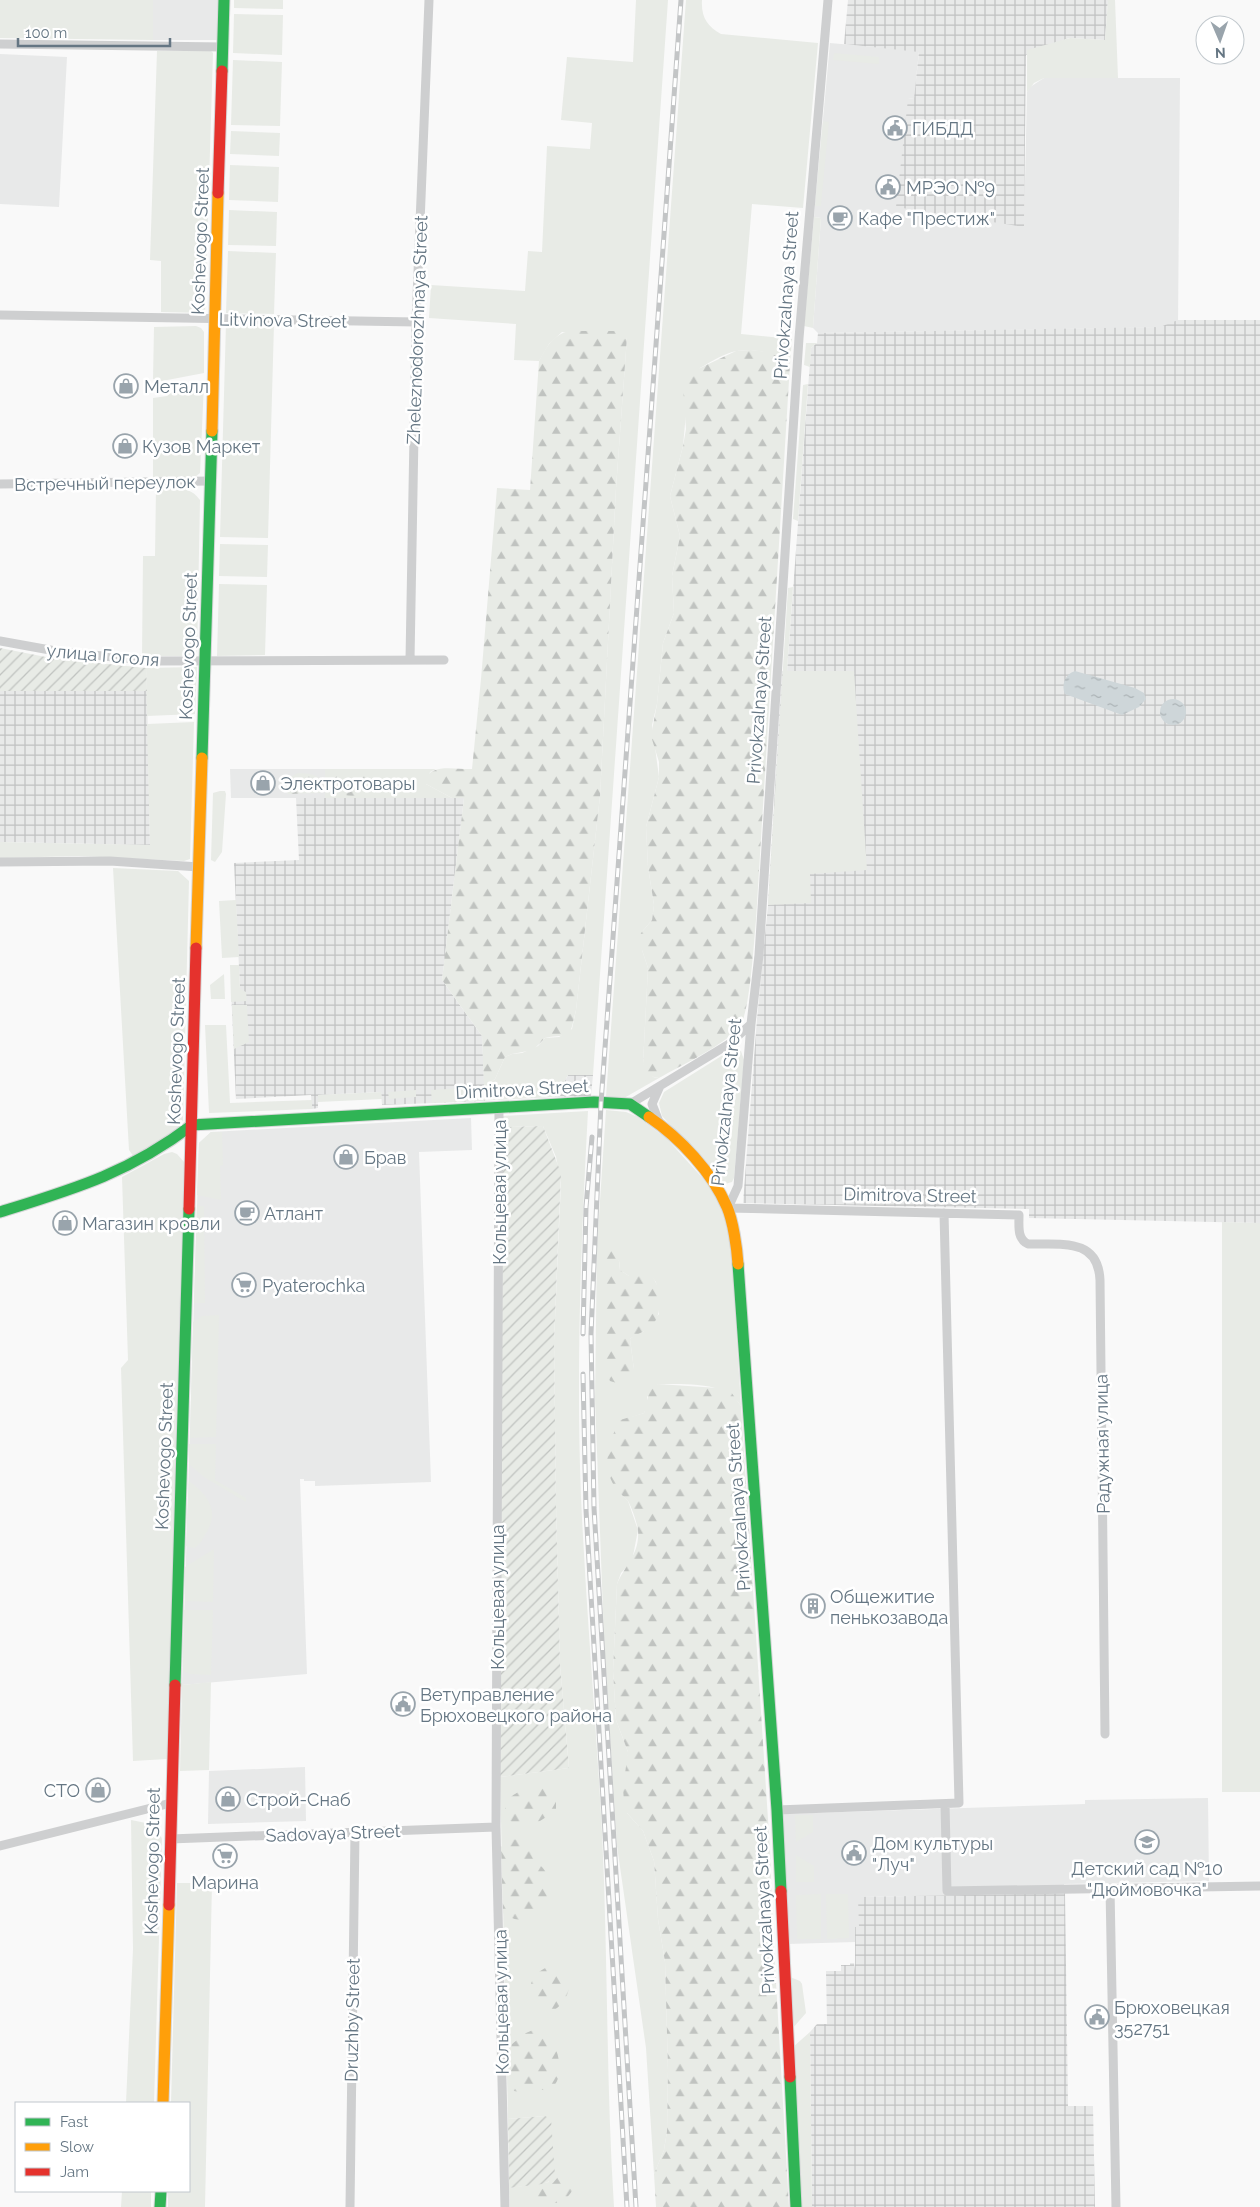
<svg xmlns="http://www.w3.org/2000/svg" width="1260" height="2207" font-family="Raleway,sans-serif">
<style>
.built{fill:#e8e9e9}
.industrial{fill:url(#industrial-grid)}
.grass{fill:#e8ebe6;fill-rule:evenodd}
.forest{fill:url(#forest-firs)}
.garden{fill:url(#garden-furrows)}
.water{fill:url(#water-ripples)}
.lines{fill:none;stroke-linecap:round;stroke-linejoin:round}
.fast-casing{stroke:#d5d6d7;stroke-width:13}
.slow-casing{stroke:#d5d6d7;stroke-width:13}
.jam-casing{stroke:#d5d6d7;stroke-width:13}
.street{stroke:#cecfd0;stroke-width:9}
.fast{stroke:#30b455;stroke-width:11}
.slow{stroke:#ff9f0a;stroke-width:11}
.jam{stroke:#e5322d;stroke-width:11}
.rail-casing{stroke:#c3c5c6;stroke-width:5}
.rail{stroke:#fff;stroke-width:3;stroke-dasharray:9;stroke-linecap:butt}
.labels{text-anchor:middle;dominant-baseline:central;stroke-width:5;stroke-linejoin:round;paint-order:stroke}
.poi-label{font-size:18px;fill:#657683;stroke:#fff;text-anchor:start}
.street-label{font-size:18px;fill:#657683;stroke:#fff}
</style>
<defs>
<pattern id="industrial-grid" width="8" height="8" patternUnits="userSpaceOnUse" patternTransform="scale(1.25)"><rect width="8" height="8" fill="#e8e9e9"/><path d="M0 4h8M4 0v8" fill="none" stroke="#c0c1c2"/></pattern>
<pattern id="forest-firs" width="22" height="20" patternUnits="userSpaceOnUse" patternTransform="scale(1.25)"><rect width="22" height="20" fill="#e8ebe6"/><path d="M5 1l3.5 6h-7zM16 11l3.5 6h-7z" fill="#c0c3c0"/></pattern>
<pattern id="garden-furrows" width="10" height="10" patternUnits="userSpaceOnUse" patternTransform="scale(1.25)"><rect width="10" height="10" fill="#e8ebe6"/><path d="M-1 1l2-2M0 10L10 0M9 11l2-2" fill="none" stroke="#c0c3c0"/></pattern>
<pattern id="water-ripples" width="26" height="14" patternUnits="userSpaceOnUse" patternTransform="scale(1.25)"><rect width="26" height="14" fill="#ced6d9"/><path d="M2 4q2-2 4 0t4 0M15 11q2-2 4 0t4 0" fill="none" stroke="#abb2b5"/></pattern>
</defs>
<rect width="100%" height="100%" fill="#f9f9f9"/>
<path class="built" d="M153,0H219L218,40H153Z
M830,43L919,51L914,98L908,99L1024,227L1027,92L1030,87L1044,78H1180L1178,327L818,333L813,328L821,218L814,217Z
M0,54L67,57L59,207L0,204Z
M230,769H325V798H231Z
M471,1118L472,1150L419,1152L431,1482L315,1486V1481H304V1479H300L307,1674L182,1685L199,1143L211,1132Z
M305,1767L306,1821L208,1824L209,1771Z
M1208,1798L1209,1881L1064,1884V1893L859,1897V1927H855V1942L788,1944L782,1814L1085,1804V1800Z"/>
<path class="industrial" d="M848,0H1108L1105,40L1069,38L1026,55L1024,227L896,207L908,99L914,98L919,52L844,44Z
M1178,320H1260V1223L1029,1218V1209L743,1203L757,1019L768,905L782,671H787L811,348L817,343L818,333L1160,327Z
M0,691H147L150,845L0,842Z
M296,798H464L442,980L482,1036L485,1101L382,1105L381,1092L318,1095V1108L312,1109L311,1095L236,1099L231,990L240,989L234,863L299,860Z
M568,1075H593L591,1096L556,1097Z
M1065,1893L1068,2106H1093L1095,2207H812L810,2032L817,2024H827L826,1971H841V1965H850V1963H854L855,1971V1927H859L858,1897Z"/>
<path class="grass" d="M0,0H153V40L0,38Z
M234,0H283V9L234,8Z
M636,0H668L593,1075H568L556,1097L432,1103L431,1090L484,1087L495,1079L505,1057L512,1054L522,1053L538,1046L545,1038L559,1037L572,1029L576,1010L600,796L616,488L627,337L562,332L549,344L539,361L514,360L516,324L429,318L431,285L525,291L528,251L542,252L547,146L590,149L592,123L561,120L567,57L633,62Z
M686,0H702C701,17 707,26 721,34L818,43L803,208L752,204L741,334L792,339L790,364C775,353 756,348 737,351C724,353 711,362 700,368L686,413L683,446L670,496L680,536L672,576L674,613L663,643L657,704L652,725L659,777L646,827L648,867L654,905L652,920L641,933L642,950L648,968L643,1064L653,1077L659,1078L624,1098L606,1097Z
M1108,0H1115L1118,78H1044L1034,83L1027,92V50L1070,38L1105,40Z
M234,14L283,15L282,55L233,53Z
M157,51H211L213,53L205,313L161,312V261L150,260Z
M834,53L879,57V64L833,60Z
M233,60L282,62L280,126L231,125Z
M823,121L829,122L821,206H815Z
M231,131L280,133L279,156L230,154Z
M230,165L279,167L278,202L229,200Z
M229,210L277,212L276,246L228,245Z
M814,217L821,218L813,328L804,326Z
M228,251L276,253L274,314L226,313Z
M226,323L274,324L268,538L220,537Z
M196,326L201,328L204,332V373L162,381L153,379L154,327Z
M806,343H817L811,348L810,367L804,365Z
M204,383L200,473L195,477L153,478V398L167,396L176,389Z
M808,384L798,521L793,519L803,385Z
M156,488C172,488 190,485 200,500L197,656H142L143,556H155Z
M220,544L268,545L267,577L219,576Z
M219,584L267,585L265,655L217,656Z
M793,587L787,671H854L867,870L810,874L811,903L768,905L788,588Z
M197,667L195,714L147,716L146,668Z
M194,722L190,859L184,861L79,856L0,858V842L150,845L147,724Z
M325,769H436L430,772L426,784L452,798H325Z
M220,791H225L226,794L222,852L215,862L211,860L213,793Z
M113,868L178,871L189,881L183,1120L177,1131L134,1157L129,1150Z
M236,900L239,957L222,958L219,901Z
M230,965H239L240,989L246,992L247,1001L231,1002Z
M224,974L225,999H211L210,985Z
M232,1005H247L249,1042L234,1049Z
M205,1025H226L230,1103L312,1100V1109L209,1113Z
M737,1049L741,1051L744,1060L734,1178L732,1182L725,1184L662,1116L659,1103L664,1092L731,1050Z
M416,1090V1097L389,1099L388,1092Z
M381,1092L382,1099L318,1102V1095Z
M606,1110L626,1112L638,1117L667,1139L709,1185L723,1210L731,1249L741,1406C725,1380 685,1385 658,1384L647,1397V1406L644,1413L620,1421L617,1489L628,1501L638,1530L632,1561L621,1573L617,1584L613,1671L616,1720L628,1752L627,1813L643,1831L654,1861L658,1919L665,1962L668,2070L667,2131L664,2150L654,2174L646,2048L617,1846L604,1638L595,1399L597,1246ZM603,1259L619,1260L620,1270L629,1276L652,1277L656,1282L659,1314L643,1332L636,1334L630,1339L634,1370Z
M588,1111C581,1240 576,1368 581,1497C586,1609 596,1721 602,1832C608,1957 606,2082 614,2207H510L509,2188L549,2182L545,2116L508,2119L500,1777L569,1768L560,1665L556,1506L554,1341L561,1182L556,1157L543,1126L503,1127V1116Z
M211,1132H222L223,1165L220,1166L221,1200L197,1195L199,1143Z
M172,1152L177,1154L184,1162L167,1759L133,1761L121,1368L128,1360L122,1177L164,1154Z
M197,1206H204L205,1303H194Z
M1222,1222L1260,1223V1792H1222Z
M219,1315L216,1437L190,1438L193,1322L202,1316Z
M189,1444H216L215,1480L246,1498V1502L204,1477L189,1464Z
M189,1481C208,1495 220,1511 206,1533C203,1539 200,1545 194,1548L186,1546Z
M214,1549L213,1602L185,1601V1567Z
M184,1610H213L211,1675L190,1674L183,1671Z
M211,1682L209,1770L180,1771L182,1685Z
M795,1815H813V1832L796,1842Z
M131,1820C145,1823 157,1823 162,1839L154,2103H126L133,1949Z
M770,1850L773,1931C757,1909 771,1906 767,1885C765,1875 756,1867 761,1856Z
M796,1855L814,1866V1882H796Z
M177,1883H212L205,2207H168V2191H189V2103H171Z
M821,1894V1939H797L796,1895Z
M826,1894H848L849,1938L827,1939Z
M790,1977L800,1981L802,1984L806,2013L792,2029Z
M810,2032L812,2207H800L793,2047Z
M122,2191H151V2207H121Z"/>
<path class="forest" d="M570,331H623L627,337L616,488L600,796L576,1010C568,1044 572,1032 545,1038L533,1050L512,1054L505,1057L495,1079L484,1087L482,1036L442,980L464,798H452L426,784L425,781C430,762 457,770 472,769L481,679L497,488L530,490L539,361C546,348 553,334 570,331Z
M751,350L769,352L790,364L756,920C754,940 750,1012 740,1026C727,1044 680,1066 659,1078L649,1076L645,1072L643,1064L648,968L639,941L641,933L652,920L654,905L648,867L646,827L659,777V762L651,736L657,704L663,643L674,613L672,576L680,536L670,496L683,446L686,429L683,388L687,378L700,368L736,351Z
M298,773C310,774 321,773 322,787L320,793L288,794C281,783 289,777 298,773Z
M340,773L380,775L384,779L386,788C371,796 348,799 332,791L330,787L331,780Z
M612,1249L618,1253L620,1270L629,1276H652C661,1287 663,1313 653,1324C647,1332 637,1333 630,1339L634,1370L631,1379L620,1384L610,1381L605,1370L603,1259L605,1251Z
M658,1384L718,1388L731,1392L741,1406L770,1850L761,1856C756,1868 766,1871 768,1881C773,1902 755,1906 773,1931L789,2207H656L654,2174L664,2150L667,2131L668,2070L665,1962L658,1919L654,1861L643,1831L627,1813L624,1802L623,1788L628,1752L616,1720L613,1671L617,1584C625,1565 640,1554 638,1530C637,1523 632,1508 628,1501C625,1497 620,1494 617,1490C600,1467 608,1443 620,1420L644,1413L650,1388Z
M537,1784L549,1788L556,1802V1809C540,1823 524,1833 506,1818C500,1795 520,1792 537,1784Z
M511,1839L528,1841C532,1847 530,1851 532,1856C534,1862 542,1865 545,1871C553,1888 550,1915 529,1919C519,1921 511,1919 503,1913L501,1847L506,1841Z
M553,1966C592,1978 550,2034 533,2003C524,1986 536,1968 553,1966Z
M533,2030L549,2034C558,2046 568,2083 547,2090C542,2091 537,2088 532,2088C525,2088 520,2093 514,2091C508,2081 509,2055 512,2044L526,2033Z
M565,2172C584,2176 571,2201 556,2203C551,2203 546,2200 540,2199C535,2199 530,2200 525,2197V2193C532,2188 542,2191 549,2186C556,2182 558,2174 565,2172Z"/>
<path class="garden" d="M0,648L51,658L146,668L147,691H0Z
M543,1126L561,1173L554,1341L556,1506L560,1665L569,1768L500,1777L503,1127Z
M545,2116L551,2119L555,2175L553,2180L542,2184L509,2188L508,2119Z"/>
<path class="water" d="M1075,671L1135,688L1144,693L1146,699L1139,707L1122,715L1065,694C1061,685 1065,674 1075,671Z
M1160 712a13 13 0 1 1 26 0a13 13 0 1 1-26 0Z"/>
<g class="lines">
<g class="fast-casing">
<path id="fast" d="M222,71L224,0
M202,758L212,431
M0,1212C74,1189 129,1173 192,1125L594,1102L630,1104L649,1117
M738,1264L777,1810L781,1891
M175,1685L189,1209
M790,2077L796,2207
M160,2207L161,2191"/>
</g>
<g class="slow-casing">
<path id="slow" d="M212,431L218,193
M196,948L202,758
M649,1117C680,1138 712,1172 727,1207C733,1221 737,1248 738,1264
M163,2103L169,1905"/>
</g>
<g class="jam-casing">
<path id="jam" d="M218,193L222,71
M189,1209L196,948
M781,1891L790,2077
M169,1905L175,1685"/>
</g>
<path class="street" d="M828,0L799,338L759,955L751,1024L738,1186L728,1208L1019,1215C1019,1226 1017,1239 1028,1244C1060,1245 1098,1237 1100,1280L1105,1734
M0,44L223,47
M0,315L416,322
M0,484L210,481
M0,641L61,652L156,661L444,660
M410,660L416,322L429,0
M0,862L110,861L199,867
M630,1104L729,1044L751,1024
M499,1108L496,1827L505,2207
M659,1122L652,1104L660,1086
M945,1804L947,1891L1260,1886
M777,1810L959,1803L944,1213
M170,1839L496,1827
M0,1846L171,1803
M1110,1888L1116,2207
M350,2207L355,1832"/>
<use href="#fast" class="fast"/>
<use href="#slow" class="slow"/>
<use href="#jam" class="jam"/>
<g class="rail-casing">
<path id="rail" d="M583,1334L586,1207L592,1137
M583,1374L586,1510L627,2207
M636,2207L594,1508L591,1334L601,1103L681,0"/>
</g>
<use href="#rail" class="rail"/>
</g>
<defs>
<g id="civic-ring" transform="scale(1.25)"><circle r="9.5" fill="#fff" stroke="#99a4ac" stroke-width="1.5"/><path d="M-.6-6.5H3V-4.5H.6V-3L4-1V1h2V6H-6V1h2V-1L-.6-3ZM-1.2 2.5V6h2.4V2.5Z" fill="#99a4ac"/></g>
<g id="cafe-ring" transform="scale(1.25)"><circle r="9.5" fill="#fff" stroke="#99a4ac" stroke-width="1.5"/><path d="M-5.5-4.5H6V0H3Q3 3.5 0 3.5H-2.5Q-5.5 3.5-5.5 0ZM3-3.2v2h1.7v-2ZM-6 4.5H4V6H-6Z" fill="#99a4ac"/></g>
<g id="shop-ring" transform="scale(1.25)"><circle r="9.5" fill="#fff" stroke="#99a4ac" stroke-width="1.5"/><path d="M-5-2.5h2.3a2.7 3.5 0 0 1 5.4 0H5L5.5 6h-11ZM-1.5-2.5h3a1.5 2.3 0 0 0-3 0Z" fill="#99a4ac"/></g>
<g id="supermarket-ring" transform="scale(1.25)"><circle r="9.5" fill="#fff" stroke="#99a4ac" stroke-width="1.5"/><path d="M-6-5.5h2.5l.6 2H6L4.5 2H-2.5L-4.4-4H-6ZM-1.5 3.2a1.3 1.3 0 1 0 .1 0ZM3 3.2a1.3 1.3 0 1 0 .1 0Z" fill="#99a4ac"/></g>
<g id="building-ring" transform="scale(1.25)"><circle r="9.5" fill="#fff" stroke="#99a4ac" stroke-width="1.5"/><path d="M-4-6H4V6H1V3H-1V6H-4ZM-2.5-4.3h1.7v1.8h-1.7ZM.8-4.3h1.7v1.8H.8ZM-2.5-1h1.7V.8h-1.7ZM.8-1h1.7V.8H.8Z" fill="#99a4ac"/></g>
<g id="school-ring" transform="scale(1.25)"><circle r="9.5" fill="#fff" stroke="#99a4ac" stroke-width="1.5"/><path d="M0-5L7-2L0 1L-7-2ZM-4 1L0 2.5L4 1V4Q0 6-4 4Z" fill="#99a4ac"/></g>
</defs>
<g fill-rule="evenodd">
<use href="#civic-ring" x="895" y="128"/>
<use href="#civic-ring" x="888" y="187"/>
<use href="#cafe-ring" x="840" y="218"/>
<use href="#shop-ring" x="126" y="386"/>
<use href="#shop-ring" x="125" y="446"/>
<use href="#shop-ring" x="263" y="783"/>
<use href="#shop-ring" x="346" y="1157"/>
<use href="#cafe-ring" x="247" y="1213"/>
<use href="#shop-ring" x="65" y="1223"/>
<use href="#supermarket-ring" x="244" y="1285"/>
<use href="#building-ring" x="813" y="1606"/>
<use href="#civic-ring" x="403" y="1704"/>
<use href="#shop-ring" x="98" y="1790"/>
<use href="#shop-ring" x="228" y="1799"/>
<use href="#school-ring" x="1147" y="1842"/>
<use href="#civic-ring" x="854" y="1853"/>
<use href="#supermarket-ring" x="225" y="1856"/>
<use href="#civic-ring" x="1097" y="2017"/>
</g>
<g class="labels">
<g class="poi-label">
<text x="912" y="128">ГИБДД</text>
<text x="906" y="187">МРЭО №9</text>
<text x="858" y="218">Кафе "Престиж"</text>
<text x="144" y="386">Металл</text>
<text x="142" y="446">Кузов Маркет</text>
<text x="280" y="783">Электротовары</text>
<text x="364" y="1157">Брав</text>
<text x="264" y="1213">Атлант</text>
<text x="82" y="1223">Магазин кровли</text>
<text x="262" y="1285">Pyaterochka</text>
<text x="830" y="1596">Общежитие<tspan x="830" dy="21">пенькозавода</tspan></text>
<text x="420" y="1694">Ветуправление<tspan x="420" dy="21">Брюховецкого района</tspan></text>
<text x="80" y="1790" text-anchor="end">СТО</text>
<text x="246" y="1799">Строй-Снаб</text>
<text x="872" y="1843">Дом культуры<tspan x="872" dy="21">"Луч"</tspan></text>
<text x="1147" y="1868" text-anchor="middle">Детский сад №10<tspan x="1147" dy="21">"Дюймовочка"</tspan></text>
<text x="225" y="1882" text-anchor="middle">Марина</text>
<text x="1114" y="2007">Брюховецкая<tspan x="1114" dy="21">352751</tspan></text>
</g>
<g class="street-label">
<text transform="translate(200 241) rotate(-88)">Koshevogo Street</text>
<text transform="translate(786 295) rotate(-86)">Privokzalnaya Street</text>
<text transform="translate(283 320) rotate(1)">Litvinova Street</text>
<text transform="translate(417 330) rotate(-88)">Zheleznodorozhnaya Street</text>
<text transform="translate(105 483) rotate(-1)">Встречный переулок</text>
<text transform="translate(188 646) rotate(-88)">Koshevogo Street</text>
<text transform="translate(103 655) rotate(5)">улица Гоголя</text>
<text transform="translate(759 700) rotate(-86)">Privokzalnaya Street</text>
<text transform="translate(176 1051) rotate(-88)">Koshevogo Street</text>
<text transform="translate(522 1089) rotate(-3)">Dimitrova Street</text>
<text transform="translate(726 1102) rotate(-84)">Privokzalnaya Street</text>
<text transform="translate(499 1192) rotate(-90)">Кольцевая улица</text>
<text transform="translate(910 1195) rotate(1)">Dimitrova Street</text>
<text transform="translate(1102 1444) rotate(-91)">Радужная улица</text>
<text transform="translate(164 1456) rotate(-88)">Koshevogo Street</text>
<text transform="translate(738 1507) rotate(-94)">Privokzalnaya Street</text>
<text transform="translate(497 1597) rotate(-90)">Кольцевая улица</text>
<text transform="translate(333 1833) rotate(-2)">Sadovaya Street</text>
<text transform="translate(152 1861) rotate(-89)">Koshevogo Street</text>
<text transform="translate(764 1910) rotate(-93)">Privokzalnaya Street</text>
<text transform="translate(501 2002) rotate(-91)">Кольцевая улица</text>
<text transform="translate(352 2020) rotate(-89)">Druzhby Street</text>
</g>
</g>
<rect x="15" y="2102" width="175" height="90" fill="#ffffff" stroke="#c1c8cd"/>
<rect x="25" y="2118" width="25" height="8" fill="#30b455" stroke="#c1c8cd"/>
<text x="60" y="2127" font-size="15" fill="#657683">Fast</text>
<rect x="25" y="2143" width="25" height="8" fill="#ff9f0a" stroke="#c1c8cd"/>
<text x="60" y="2152" font-size="15" fill="#657683">Slow</text>
<rect x="25" y="2168" width="25" height="8" fill="#e5322d" stroke="#c1c8cd"/>
<text x="60" y="2177" font-size="15" fill="#657683">Jam</text>
<g transform="translate(1220 40) rotate(178)"><circle r="24" fill="#ffffff" stroke="#c1c8cd"/>
<path d="M0-4L9 19L0 12L-9 19Z" fill="#99a4ac"/>
<text y="-8" font-size="14" font-weight="bold" text-anchor="middle" fill="#657683">N</text>
</g>
<path d="M18 38v8h152v-8" fill="none" stroke="#657683" stroke-width="2.5"/>
<text x="25" y="38" font-size="15" fill="#657683" stroke="#ffffff" stroke-width="4" paint-order="stroke">100 m</text>
</svg>
